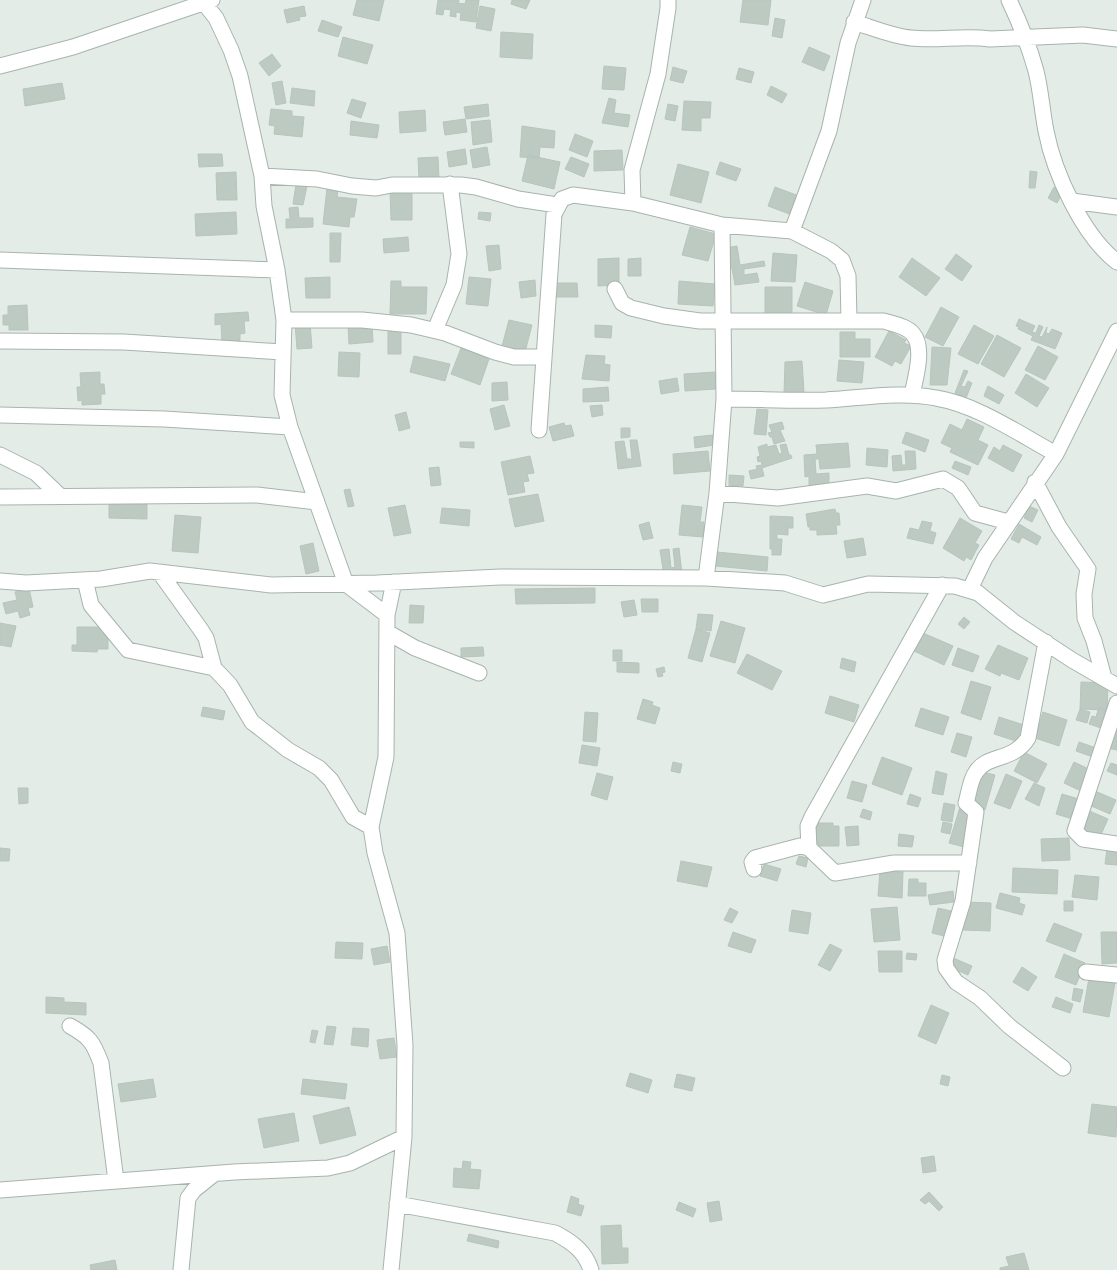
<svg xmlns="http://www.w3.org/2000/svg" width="1117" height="1270" font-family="'PT Sans',sans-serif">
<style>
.building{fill:#bdcac2;stroke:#b7c5bd}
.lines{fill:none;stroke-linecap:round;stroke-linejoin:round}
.minor-casing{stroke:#a7b4ad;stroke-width:17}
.minor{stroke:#fff;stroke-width:15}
</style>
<rect width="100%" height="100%" fill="#e4ece7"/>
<path class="building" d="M357,0H384L379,21L353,15Z
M438,0H459L458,3L465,4L466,0H479L476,22L460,20L461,13L456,12V17L450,16L451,10L444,9L443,15L436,14Z
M512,0H530L526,9L511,4Z
M743,0H771L768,25L740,22Z
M304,6L306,16L299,17L300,20L287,23L284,10Z
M480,6L495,9L491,31L476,28Z
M775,18L785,20L782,38L772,36Z
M322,20L342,27L338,37L318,31Z
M501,32L533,34L532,59L500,57Z
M343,37L373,45L367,64L338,56Z
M809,47L830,56L824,71L802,62Z
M272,54L281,66L269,76L259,63Z
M604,66L626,68L624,90L602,89Z
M673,67L687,71L683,83L670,80Z
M739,68L754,72L751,83L736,79Z
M282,81L286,103L276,105L272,83Z
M62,83L65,99L25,106L23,89Z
M771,86L787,94L782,103L767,95Z
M292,88L315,91L314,106L290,103Z
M609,98L616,100L614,113L630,115L628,127L602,123Z
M352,99L366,103L361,118L347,113Z
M684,101L711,102L710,118H701V131L682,130Z
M488,104L489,116L466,119L464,107Z
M668,104L678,106L675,121L665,119Z
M271,109L292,111V116L304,117L302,137L274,134L275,126L269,125Z
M425,110L426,131L400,133L399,112Z
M465,119L467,132L445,135L443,122Z
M490,120L492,142L473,145L471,122Z
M351,121L379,125L377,138L350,135Z
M522,126L555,131L554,148L540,147L539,158L520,157Z
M575,134L593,141L587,157L569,150Z
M487,147L490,165L473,168L470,150Z
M465,149L467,164L449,167L447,152Z
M622,150L623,170L594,171V151Z
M198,154H222L223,166L199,167Z
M528,155L560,162L554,189L522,181Z
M438,157L439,179L419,180L418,158Z
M571,157L589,164L584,177L565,169Z
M720,162L741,169L736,181L716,174Z
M678,164L709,172L701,203L670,195Z
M1030,171L1037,172L1035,188H1029Z
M236,172L237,200H217L216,173Z
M296,184L307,186L303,205L293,204Z
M775,187L799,196L792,215L768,206Z
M1054,187L1063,192L1057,203L1048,198Z
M327,188L338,190L337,197L357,199L354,217H350L349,227L323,224Z
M390,191H412V220H391Z
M298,207L299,218H313V227L286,228V219H290L289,208Z
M236,212L237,234L196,236L195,214Z
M479,212L491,213L490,221L478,219Z
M690,227L716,234L708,261L682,255Z
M330,233H341L340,262H330Z
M408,237L409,251L384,253L383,239Z
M499,245L501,269L489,271L486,246Z
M737,246L740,265L764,261L765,266L744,269V275L757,273L759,282L735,285L732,268H729L726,248Z
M773,253L797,255L795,282L771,281Z
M956,254L972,266L962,281L945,269Z
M619,258V285L598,286V259Z
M641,258V276H628V259Z
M912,258L940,278L926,296L899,277Z
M330,277V298H306L305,278Z
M469,277L491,279L488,306L466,304Z
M535,280L536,296L521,298L519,282Z
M391,281H401V287H427L426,314H390Z
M679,281L715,284L713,306L678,304Z
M805,282L833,291L826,315L797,306Z
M553,283H577L578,297H553Z
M765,287H792V314H765Z
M27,305L28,330H9V325H3V315H8V306Z
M941,307L959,317L943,346L925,337Z
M248,312L249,321H244L245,333L240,334V341L222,342L221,324L215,325V314Z
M1019,319L1035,326L1032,332L1036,333L1039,325L1043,327L1039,336L1042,337L1047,327L1046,333L1049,334L1052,329L1062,333L1055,349L1031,340L1033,336L1018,329L1019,327L1016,326Z
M509,320L532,325L525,352L502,346Z
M310,323L312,348L297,349L295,324Z
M372,324L373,342L349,344L348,325Z
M595,325L612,326L611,338L595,337Z
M974,325L994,336L978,364L958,354Z
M388,331H401V354H388Z
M889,331L906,340L904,343L911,346L901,364L895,361L892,366L875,357Z
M840,332H855V339H870V357H840Z
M997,335L1021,348L1004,377L981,364Z
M1038,346L1058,357L1045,380L1025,370Z
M932,347L951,348L947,385H930Z
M461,348L489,359L480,385L451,374Z
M339,352L360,353L359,377L338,376Z
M586,355L605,356L604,364L610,365L609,381L582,379Z
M414,356L450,364L445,381L410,372Z
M839,360L864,362L862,383L837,381Z
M802,361L804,392L784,394L785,362Z
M964,370L968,371L961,386L965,387L968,381L972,383L966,398L955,393Z
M100,372V384H104L105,394H101V404L82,405V400L78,401L77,387H81L80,373Z
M715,372L716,389L685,391L684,374Z
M1026,374L1049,388L1037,407L1015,393Z
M677,378L679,391L661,394L659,381Z
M507,382L508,400L492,401V383Z
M988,386L1004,395L999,404L984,396Z
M608,387L609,401L583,402V389Z
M504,405L510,426L495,430L490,409Z
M602,405L603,415L592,417L590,406Z
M757,409L768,410L766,435L754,434Z
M406,412L410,428L399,431L395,415Z
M967,419L984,427L978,440L988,445L978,465L950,452L952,448L941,443L950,424L962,430Z
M782,422L784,429L780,430L785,441L774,444L772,437H770L768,433L772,432L769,425Z
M564,423L565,426L571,425L574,436L553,441L549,427Z
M621,428H630V437L621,438Z
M906,432L929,440L925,452L902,443Z
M713,435L714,445L695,448L694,437Z
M630,440H637L641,466L618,469L615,442L624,441L627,459H632Z
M460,442H474V448L460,447Z
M848,443L850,467L820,469L819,459H815L816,474L829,473V484L809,486V476L805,477L804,455L817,454L816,445Z
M767,444V447L776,445L779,454L782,453L780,445L786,444L789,455H791L792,458L762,468L764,476L751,479L749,471L757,469L756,466L762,465L761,461L758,462L757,457L760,456L758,447Z
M1003,445L1022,455L1013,472L988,458L994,447L1000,451Z
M867,448L888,450L887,467L866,465Z
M708,451L710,471L674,474L673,454Z
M905,451H915L916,469L893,471L892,456L901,455L902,465H906Z
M530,456L534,473L527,474L529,481L523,482L525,492L508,495L501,462Z
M955,461L971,467L968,475L952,468Z
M439,467L441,485L431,486L429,468Z
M729,475L744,476L743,486H729Z
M350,489L354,506L348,507L344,490Z
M538,494L544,521L515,527L509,499Z
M109,503L147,504V519L109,518Z
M405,505L411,533L394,536L388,508Z
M682,505L702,507L700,522H704L703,537L679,535Z
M1029,506L1038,510L1032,522L1024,518Z
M442,508L470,510L469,526L440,523Z
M835,509L836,513H839L840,525H836L837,534L817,535V530H810V527H808L806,514Z
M175,515L201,517L198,553L172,551Z
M770,516L793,517V528H788V535L777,534V539H782L781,555H772V549H770Z
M960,518L982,531L975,543L979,545L971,560L966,557L964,561L943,548Z
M922,521L932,523L930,531L936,533L933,544L907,538L910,528L919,530Z
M649,522L653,538L643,540L639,525Z
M1019,524L1041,537L1037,545L1022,537L1019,543L1011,539Z
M863,538L866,555L847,558L844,541Z
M313,543L319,571L306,574L300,546Z
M679,548L682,574L664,576L660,550L669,549L671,568L675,567L673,549Z
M717,552L768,557L767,571L715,566Z
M29,588L33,607L28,608L30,615L20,618L18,611L6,614L3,603L17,600L15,592Z
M595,588V603L516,604L515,589Z
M641,599H658V612H642Z
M634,600L637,615L624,617L621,602Z
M410,605L424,606L423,623H409Z
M698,614L713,615L711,631L696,629Z
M964,617L970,622L964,629L958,624Z
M721,621L745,628L735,663L710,656Z
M0,623L16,626L11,647L0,645Z
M77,627H101V633H108V649H98L97,652L72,651V645H77Z
M696,629L710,633L702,662L688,658Z
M923,633L953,646L944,665L914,651Z
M998,645L1028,658L1019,680L1001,673L1000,676L985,669Z
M483,647L484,656L461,657V648Z
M958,648L979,656L973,672L952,665Z
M613,650H622V661H613Z
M747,654L782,671L772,690L737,673Z
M842,658L856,662L854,672L840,668Z
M617,662L639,663V673L617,672Z
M664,667L665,672L662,673L663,676L658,677L656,669Z
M971,681L991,687L981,720L961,713Z
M1081,682L1108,683L1107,710L1080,709Z
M830,696L859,705L854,722L825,713Z
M643,699L653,702L652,705L660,708L655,724L637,719Z
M203,707L225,711L223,720L201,716Z
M1099,707L1107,710L1101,728L1089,724L1092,716L1096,717Z
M921,708L949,717L943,735L915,726Z
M1080,709L1090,712L1087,723L1076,720Z
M585,712L598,713L596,742L583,741Z
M1043,712L1067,720L1059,746L1035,738Z
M999,717L1027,726L1022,743L994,734Z
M1117,727V750L1107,748Z
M957,733L972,737L966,757L951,752Z
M1079,742L1096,748L1093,757L1076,751Z
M582,745L600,748L597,766L579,763Z
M1024,752L1047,764L1037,783L1014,771Z
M882,757L912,768L902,795L872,784Z
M673,762L682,764L680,773L671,771Z
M1074,762L1091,770L1081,791L1064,783Z
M1111,763L1117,765V775L1107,771Z
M936,771L947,774L943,795L932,793Z
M979,771L995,775L985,810L970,805Z
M597,773L613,777L607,800L591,795Z
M1006,774L1022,781L1010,809L994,803Z
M852,781L867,785L862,802L847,798Z
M1034,783L1045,788L1039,806L1025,799Z
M18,788H28V803L19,804Z
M1095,791L1116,800L1110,814L1089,805Z
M910,794L921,798L918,807L907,804Z
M1062,794L1082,800L1076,820L1056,814Z
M944,803L955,805L952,822L941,820Z
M960,807L975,812L964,847L949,843Z
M863,809L872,812L870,820L860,817Z
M1085,809L1108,819L1099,839L1076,830Z
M943,822L952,824L950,834L941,832Z
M813,823H833V826H839V846H813Z
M858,826L859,845L847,846L845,827Z
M899,834L914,836L912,847L898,846Z
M1069,838L1070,860L1042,861L1041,839Z
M0,848L10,849L9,861H0Z
M1107,849L1117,850V865L1105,864Z
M799,856L808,858L806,867L796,864Z
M681,861L712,867L707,887L677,881Z
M764,864L781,869L777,881L760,876Z
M1013,868L1058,870L1057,894L1012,892Z
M880,871L903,872L902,898L878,896Z
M1075,875L1099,877L1097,900L1072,897Z
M909,879H918V883H926V896H908Z
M953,891L954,902L930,905L928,895Z
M1000,893L1020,898L1019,903L1025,905L1022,915L996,908Z
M1064,901H1073V911H1064Z
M964,902L991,903L990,931L963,930Z
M897,907L900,940L874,942L871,909Z
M730,908L738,912L732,923L724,920Z
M938,908L955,912L948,937L932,933Z
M792,910L811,913L808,934L789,931Z
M1054,923L1082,934L1075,952L1046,941Z
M733,932L756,940L751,953L728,946Z
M1101,932H1117V963L1102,964Z
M336,942L363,943L362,959L335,958Z
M830,944L842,950L830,971L818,965Z
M387,946L390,962L374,965L371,949Z
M878,951H902V972H879Z
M907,953L917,954L916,960L906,959Z
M1064,954L1085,963L1076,985L1055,977Z
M951,957L972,966L968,975L947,966Z
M1022,967L1037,977L1028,991L1013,982Z
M1089,978L1115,983L1109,1017L1083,1012Z
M1074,988L1083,990L1080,1002L1072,1000Z
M46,997L64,998V1002L86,1003V1015L46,1013Z
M1056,997L1073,1004L1070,1013L1052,1007Z
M931,1005L949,1013L936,1044L918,1036Z
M327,1026L336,1027L333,1045L324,1044Z
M353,1028L369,1029L368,1047L351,1045Z
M312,1030L318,1031L315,1043L310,1042Z
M394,1038L397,1057L380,1059L377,1040Z
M630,1073L652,1080L648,1093L626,1086Z
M677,1074L695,1078L692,1091L674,1087Z
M942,1075L950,1077L948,1086L940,1084Z
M153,1079L156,1097L121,1102L118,1084Z
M303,1079L347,1084L345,1099L301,1094Z
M1092,1104L1117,1107L1116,1137L1088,1133Z
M349,1107L356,1135L320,1144L313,1116Z
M294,1113L299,1141L264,1148L258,1119Z
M934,1156L936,1171L923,1173L921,1158Z
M463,1161L471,1162L470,1169L481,1170L479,1189L453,1187L454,1168L462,1169Z
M929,1192L943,1207L939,1211L929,1201L925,1204L920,1200Z
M571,1196L579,1199L578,1204L584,1206L581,1216L567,1212Z
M719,1201L722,1220L710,1222L707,1203Z
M679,1202L696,1209L693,1217L676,1210Z
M621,1225L622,1248H628V1263L602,1264L601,1226Z
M469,1234L499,1241L498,1248L467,1241Z
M1024,1253L1029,1270H1000V1268L1009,1266L1006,1257Z
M115,1260L117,1270H91L90,1265Z"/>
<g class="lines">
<g class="minor-casing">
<path id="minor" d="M1009,0C1020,23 1029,46 1036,71C1041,91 1042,111 1046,131C1054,173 1083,236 1117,262
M204,3L216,18L231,50L240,76L262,176L264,206L277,270L284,320L282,395L290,427L346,584L387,615
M854,22C873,28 892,36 911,38C937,41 964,35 990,39L1083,35L1117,39
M0,66L73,47L212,0
M262,176L317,179L352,186L376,188L392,185H461L476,187L518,199L557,205
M1072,201L1117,207
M633,203L632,170L658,74L668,8V0
M792,231L829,131L848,43L863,0
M0,260L277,270
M615,289L622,303L631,308L664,316L700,321H884C893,324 907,326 913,334C925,348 915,379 912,395
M284,320H362L411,325L445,333L495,352L514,357H543
M435,330L454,285L459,254L450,184
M0,341L124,342L283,352
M724,399C758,399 792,401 826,400C862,398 901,391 936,398C978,405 1019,434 1056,454
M0,415L164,419L290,427
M539,430L554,214L562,199L573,195L633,203L722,225L792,231L831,251L842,260L848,276L849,320
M0,455L36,473L60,496
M1035,482L1059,527L1088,569L1084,594L1085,618L1094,641L1104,678
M717,493L778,498L867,486L896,491L943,479L958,488L975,513L1008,522
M0,497L257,495L317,502
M160,573L201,630L206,638L214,668L230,685L252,722L288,750L319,768L331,780L353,817L371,827
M706,578L717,493L724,399L722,225
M85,580L91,605L128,650L214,668
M0,581L26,583L101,579L150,571L271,585L377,583L500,577L706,578L785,583L823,595L868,584L955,586L978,593L1014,622L1072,660L1117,686
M970,589L985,558L1056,454L1117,331
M387,632L415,648L479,673
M1046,642L1028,738C1013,762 987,754 976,772C970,780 969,793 966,803L976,812L963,901L945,960L946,968L956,982L980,998L1009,1026L1063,1068
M1117,703L1075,831L1083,839L1117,844
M809,848L808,826L812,817L942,585
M754,869L752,862L755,858L800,846L809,848L835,873L894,863H969
M1086,972L1117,975
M70,1026C90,1037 93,1042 101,1063L116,1181
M0,1190L234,1172L328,1168L350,1163L404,1137
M397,1204L555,1233C572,1242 585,1251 591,1270
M181,1270L188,1198L194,1190L214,1174
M391,1270L404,1137L405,1045L397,933L375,853L371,827L386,757L387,615L394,582"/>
</g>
<use href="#minor" class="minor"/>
</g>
</svg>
